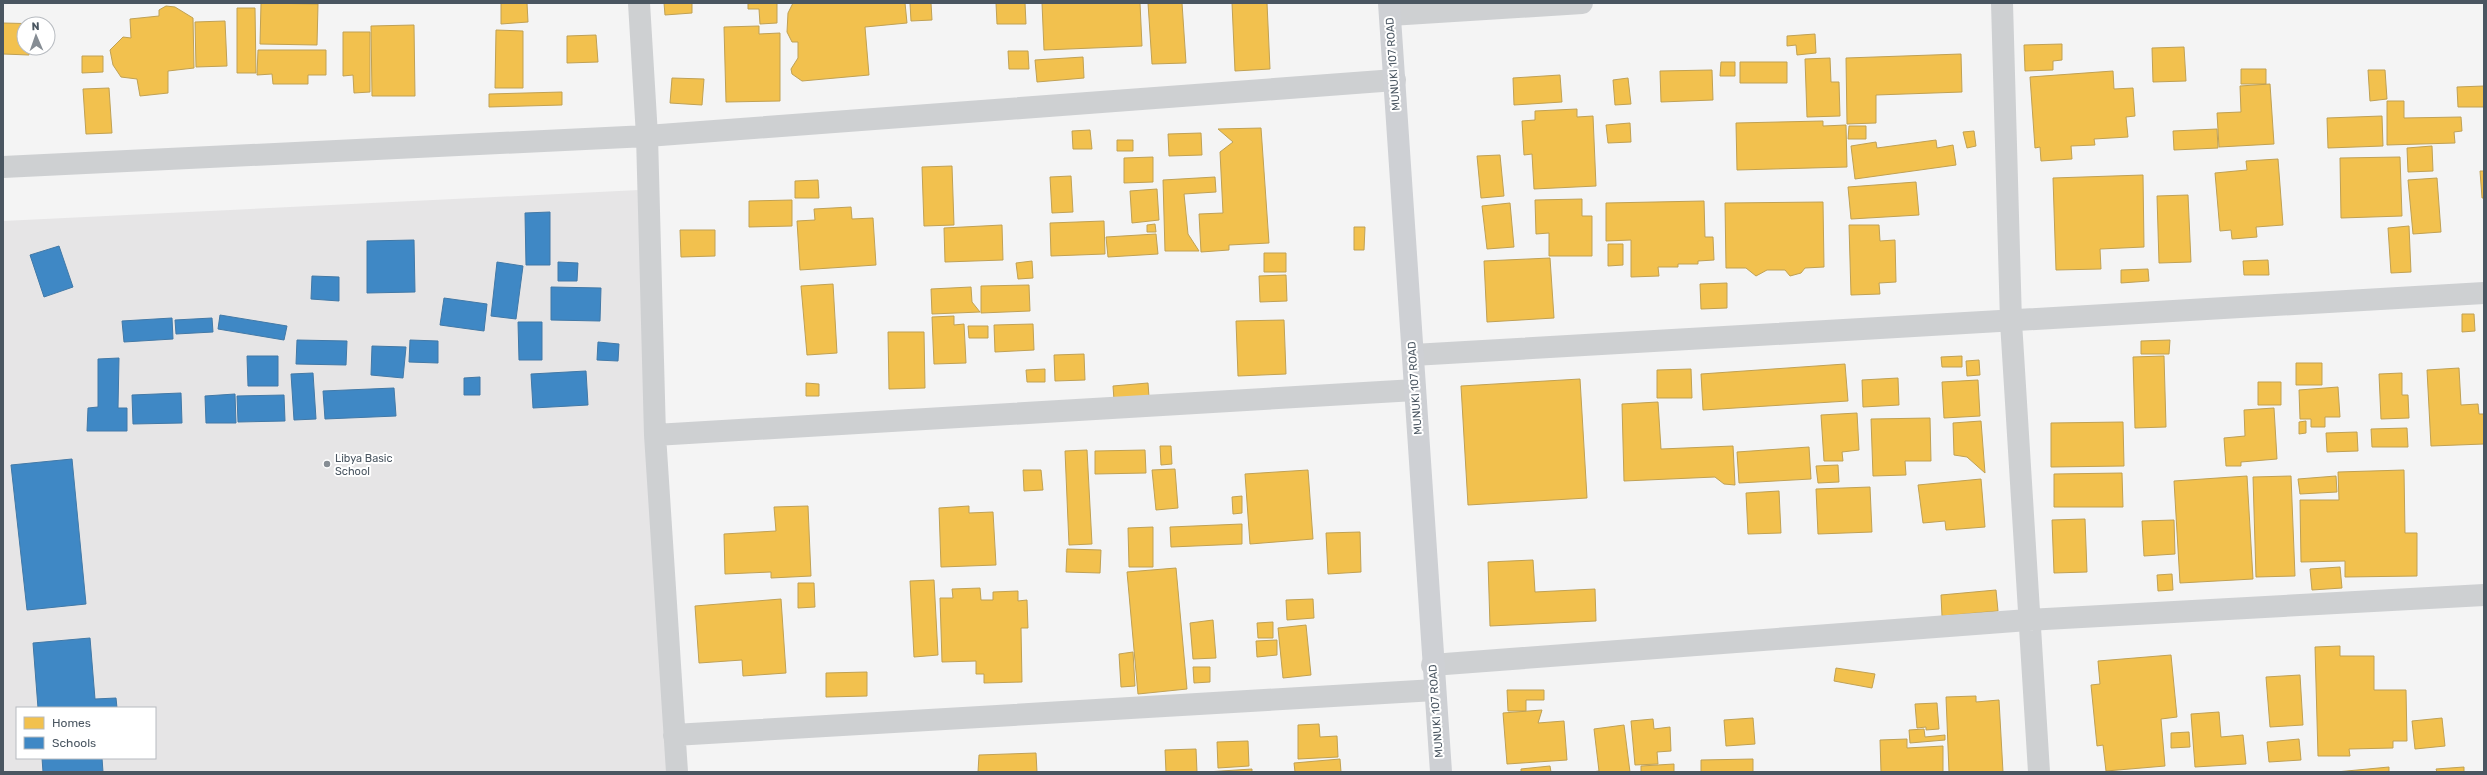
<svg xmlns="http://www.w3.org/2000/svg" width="2487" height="775" font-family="Rubik,sans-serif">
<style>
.education{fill:#e6e5e6;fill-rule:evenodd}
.homes{fill:#f2c14e;stroke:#c0a154}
.schools{fill:#3f88c5;stroke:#4279a7}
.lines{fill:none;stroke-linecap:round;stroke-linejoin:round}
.street{stroke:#ced0d2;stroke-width:22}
.secondary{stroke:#ced0d4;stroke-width:22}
.poi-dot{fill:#868d94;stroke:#fff;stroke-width:1.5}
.labels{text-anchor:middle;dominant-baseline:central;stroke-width:4;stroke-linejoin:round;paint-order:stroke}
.street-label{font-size:11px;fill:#4a5661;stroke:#fff}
.poi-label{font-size:11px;fill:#4a5661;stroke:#fff;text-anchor:start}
</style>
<rect width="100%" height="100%" fill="#f4f4f4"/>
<path class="education" d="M639,190L667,772H3V221ZM17,708H155V758H17Z"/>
<path class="homes" d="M261,3L318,4L317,45L260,44Z
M501,3H527L528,22L501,24Z
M664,3H692V13L665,15Z
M748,3H777V23L760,24L759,9H748Z
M793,3H905L907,23L865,27L869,75L802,81L792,74L791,69L798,58V42H792L787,32L788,13Z
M910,3H931L932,20L911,21Z
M996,3H1025L1026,24H997Z
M1042,3H1140L1142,46L1044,50Z
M1148,3H1182L1186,63L1152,64Z
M1232,3H1267L1270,69L1235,71Z
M166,6L175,7L193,18L194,68L168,71V93L140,96L137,79L121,77L113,65L110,50L123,37L131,38L130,19L159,16V10Z
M237,8H255L256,73H237Z
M225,21L227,66L196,67L195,22Z
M3,23L44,24H24V48H29V55L3,54Z
M414,25L415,96H372L371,26Z
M759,26V34L780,33V101L726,102L724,27Z
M496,30L523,31V88H495Z
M343,32H370V92L354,93L353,75L343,76Z
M1815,34L1816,53L1797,55L1796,45L1787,46V36Z
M596,35L598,62L567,63V36Z
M2062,44V60L2053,61V70L2025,71L2024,45Z
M2184,47L2186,81L2153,82L2152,48Z
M258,50H326V75H308V84H273L272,74L257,75Z
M1008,51H1028L1029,69H1009Z
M1961,54L1962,92L1876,95V123L1847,124L1846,58Z
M82,56H103V72L82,73Z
M1083,57L1084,78L1037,82L1035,60Z
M1830,58L1831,82H1839L1840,116L1807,117L1805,59Z
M1721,62H1735V76H1720Z
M1740,62H1787V83H1740Z
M2241,69H2266V84H2241Z
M1712,70L1713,100L1661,102L1660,71Z
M2368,70H2385L2387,99L2370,101Z
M2113,71L2114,89L2133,88L2135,116L2126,117L2128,137L2094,139L2095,145L2071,146L2072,159L2041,161L2040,147L2035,148L2030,77Z
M1560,75L1562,102L1514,105L1513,78Z
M672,78L704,79L702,105L670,103Z
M1628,78L1631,104L1615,105L1613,80Z
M2270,84L2274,144L2219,147L2217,113L2241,112L2240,86Z
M2484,86V107H2458L2457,87Z
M109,88L112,133L86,134L83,89Z
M562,92V105L489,107V94Z
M2387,101H2404V118L2461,117L2462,131L2454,132L2455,143L2387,145Z
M1577,109V117L1593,116L1596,186L1534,189L1532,154L1524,155L1522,121L1535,120V111Z
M2382,116L2383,146L2328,148L2327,118Z
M1823,121V126L1846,125L1847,167L1737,170L1736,123Z
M1630,123L1631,142L1608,143L1606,125Z
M1849,126H1866V139H1848Z
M1261,128L1269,243L1229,245V250L1201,252L1199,214L1223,213L1220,152L1233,142L1218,129Z
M2217,129L2218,148L2174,150L2173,131Z
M1090,130L1092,149H1073L1072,131Z
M1974,131L1976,146L1967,148L1963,132Z
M1201,133L1202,155L1169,156L1168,134Z
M1117,140H1133V151H1117Z
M1936,140L1937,148L1953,145L1956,165L1855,179L1851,146L1876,142L1877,148Z
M2432,146L2433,171L2408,172L2407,148Z
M1500,155L1504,196L1481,198L1477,156Z
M1153,157V182L1124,183V158Z
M2400,157L2402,216L2341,218L2340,158Z
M2278,159L2283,225L2256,227L2257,237L2232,239L2231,230L2220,231L2215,173L2247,170L2246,161Z
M952,166L954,225L924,226L922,167Z
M2480,171H2484V198H2482Z
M2143,175L2144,247L2100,249L2101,269L2056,270L2053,178Z
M1071,176L1073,212L1052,213L1050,177Z
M1215,177L1216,192L1184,194L1188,234L1199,251H1165L1163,180Z
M2437,178L2441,232L2413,234L2408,180Z
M818,180L819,198H795V181Z
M1916,182L1919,215L1851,219L1848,187Z
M1157,189L1159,220L1132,223L1130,191Z
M2188,195L2191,262L2159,263L2157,196Z
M1582,199V216H1592V256H1549V233L1536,234L1535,200Z
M792,200V226L749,227V201Z
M1704,201L1705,237H1713L1714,260L1698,261V264H1678V267H1658L1659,276L1631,277V240L1606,241V203Z
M1823,202L1824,267L1805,268L1801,273L1790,276L1785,270H1767L1756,276L1746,268H1726L1725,203Z
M1510,203L1514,247L1487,249L1482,206Z
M851,207L852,219L873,218L876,265L800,270L797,221L815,220L814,209Z
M1104,221L1105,254L1051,256L1050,223Z
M1155,224L1156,232H1147V225Z
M1002,225L1003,260L945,262L944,228Z
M1849,225H1879L1880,241L1895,240L1896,282L1879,283L1880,294L1851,295Z
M2409,226L2411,272L2391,273L2388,228Z
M1354,227H1365L1364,250H1354Z
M680,230H715V256L681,257Z
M1156,234L1158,254L1108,257L1106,237Z
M1608,244H1623V265L1608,266Z
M1264,253H1286V272H1264Z
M1550,258L1554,318L1487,322L1484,261Z
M2268,260L2269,275H2244L2243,261Z
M1032,261L1033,278L1018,279L1016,263Z
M2148,269L2149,281L2121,283V270Z
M1286,275L1287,301L1260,302L1259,276Z
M1727,283V308L1701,309L1700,284Z
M833,284L837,353L807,355L801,286Z
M1029,285L1030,311L981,313V286Z
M971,287L972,302L980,312L932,314L931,289Z
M2462,314H2474L2475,331L2462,332Z
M954,316V325L964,324L966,363L934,364L932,317Z
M1284,320L1286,374L1238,376L1236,321Z
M1033,324L1034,350L995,352L994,325Z
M968,326H988V338H969Z
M888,332H924L925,388L889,389Z
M2170,340L2169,354H2141V341Z
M1084,354L1085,380L1055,381L1054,355Z
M1962,356V367H1942L1941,357Z
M2164,356L2166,427L2135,428L2133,357Z
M1979,360L1980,375L1967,376L1966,361Z
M2296,363H2322V385H2296Z
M1845,364L1848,401L1703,410L1701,374Z
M2459,368L2461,405L2478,404L2479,414H2484V444L2431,446L2427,370Z
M1045,369V382H1027L1026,370Z
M1691,369L1692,398H1657V370Z
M2402,373V395H2408L2409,418L2381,419L2379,374Z
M1898,378L1899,405L1863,407L1862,380Z
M1580,379L1587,498L1468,505L1461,386Z
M1978,380L1980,416L1944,418L1942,382Z
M2258,382H2281V405H2258Z
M806,383L819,384V396H806Z
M1148,383L1149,397L1114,400L1113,386Z
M2338,387L2340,417H2325V427H2311V419H2300L2299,390Z
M1658,402L1661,449L1733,446L1735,485L1724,484L1715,477L1624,481L1622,404Z
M2274,408L2277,459L2241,462V466H2226L2224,438L2245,436L2244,410Z
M1857,413L1859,450L1842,452L1843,461H1824L1821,415Z
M1930,418L1931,461H1905L1906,475L1873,476L1871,419Z
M1981,421L1985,473L1967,457L1954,455L1953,423Z
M2306,421V433L2299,434V422Z
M2123,422L2124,466L2051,467V423Z
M2407,428L2408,447H2372L2371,429Z
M2357,432L2358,451L2327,452L2326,433Z
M1160,446H1171L1172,464L1161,465Z
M1809,447L1811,479L1739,483L1737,452Z
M1087,450L1092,544L1069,545L1065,451Z
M1145,450L1146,473L1095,474V451Z
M1838,465L1839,482L1818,483L1816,466Z
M1175,469L1178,508L1156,510L1152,470Z
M1023,470H1041L1043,490L1024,491Z
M1308,470L1313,539L1250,544L1245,474Z
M2404,470L2405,533H2417V576L2345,577V561L2301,562L2300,500H2339L2338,472Z
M2122,473L2123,507H2054V474Z
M2247,476L2253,579L2180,583L2174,481Z
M2291,476L2295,576L2256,577L2253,477Z
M2336,476L2337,492L2300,494L2298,479Z
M1981,479L1985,527L1946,530L1945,521L1923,523L1918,485Z
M1870,487L1872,532L1818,534L1816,489Z
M1779,491L1781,533L1748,534L1746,493Z
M1242,496V513L1233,514L1232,497Z
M808,506L811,576L771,578V572L725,574L724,534L776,531L774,507Z
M969,506V513L993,512L996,565L941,567L939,508Z
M2085,519L2087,572L2054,573L2052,520Z
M2174,520L2175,554L2144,556L2142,521Z
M1242,524V544L1171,547L1170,527Z
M1153,527V567H1129L1128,528Z
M1360,532L1361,572L1328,574L1326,533Z
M1067,549L1101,550L1100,573L1066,572Z
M1533,560L1535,592L1595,589L1596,621L1490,626L1488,562Z
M2340,567L2342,588L2312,590L2310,569Z
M1176,568L1187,689L1138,694L1127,572Z
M2172,574L2173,590L2158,591L2157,575Z
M934,580L938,655L914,657L910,581Z
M798,583H814L815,607L798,608Z
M980,588L981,600H993V592L1018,591V601L1027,600L1028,628H1021L1022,682L984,683V674H976V661L942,662L940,598H953L952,589Z
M1996,590L1998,611L1942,616L1941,595Z
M781,599L786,673L743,676L742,660L699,663L695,606Z
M1313,599L1314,618L1287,620L1286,600Z
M1213,620L1216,658L1193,659L1190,623Z
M1273,622V638H1258L1257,623Z
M1306,625L1311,675L1283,678L1278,628Z
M1277,640V655L1257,657L1256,641Z
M2340,646V656H2374V690H2406L2407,741H2393V748L2349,749L2350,756H2318L2315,647Z
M1133,652L1135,686L1121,687L1119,654Z
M2171,655L2177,717L2161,719L2165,766L2106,771L2103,745L2097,746L2091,685L2100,684L2098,661Z
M1193,667H1210V682L1194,683Z
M1836,668L1875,674L1872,688L1834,681Z
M867,672V696L826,697V673Z
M2300,675L2303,725L2270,727L2266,677Z
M1507,690H1544V700H1526V711H1508Z
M1976,696V702L1999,700L2003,772H1949L1946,697Z
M1937,703L1939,729L1926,730V727L1917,728L1915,704Z
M1542,710L1538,723L1564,721L1567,760L1507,764L1503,713Z
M2219,712L2221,737L2243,735L2246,764L2195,767L2191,714Z
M1753,718L1755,744L1726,746L1724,720Z
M2442,718L2445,746L2415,749L2412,721Z
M1653,719L1654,729L1670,727L1671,751L1657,752L1658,764L1635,765L1631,721Z
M1319,724L1320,737L1337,736L1338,757L1298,759V725Z
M1624,725L1630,772H1592L1599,771L1594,729Z
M1924,729L1925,737L1945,735V740L1910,743L1909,730Z
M2189,732L2190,747L2171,748V733Z
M1907,739V748L1943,746V772H1881L1880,740Z
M2299,739L2301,760L2269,762L2267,742Z
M1248,741L1249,766L1218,768L1217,742Z
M1196,749L1197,772H1166L1165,750Z
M1036,753L1037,772H978L979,755Z
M1340,759L1341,772H1295L1294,763Z
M1753,759V772H1701V760Z
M1674,764V772H1641V766Z
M1550,766L1551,772H1521V769Z
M2389,767V772H2336Z
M2464,767V772H2437L2436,769Z
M1252,769V772H1206Z"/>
<path class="schools" d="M550,212V265H526L525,213Z
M414,240L415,292L367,293V241Z
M59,246L73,287L44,297L30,255Z
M497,262L523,266L516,319L491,316Z
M558,262L578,263L577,281H558Z
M312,276L339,277V301L311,299Z
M551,287L601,288L600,321L551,320Z
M444,298L487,304L484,331L440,325Z
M220,315L287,326L284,340L218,329Z
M172,318L173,339L124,342L122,321Z
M212,318L213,332L176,334L175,320Z
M518,322H542V360H519Z
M297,340L347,341L346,365L296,364Z
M410,340L438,341V363L409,362Z
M598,342L619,344L618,361L597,360Z
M372,346L406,347L403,378L371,375Z
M247,356H278V386H248Z
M119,358L118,408H127V431H87L88,408L98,407V359Z
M586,371L588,405L533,408L531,374Z
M313,373L316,419L294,420L291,374Z
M480,377V395H464V378Z
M394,388L396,416L325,419L323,391Z
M181,393L182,423L133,424L132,395Z
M235,394L236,423H206L205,396Z
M284,395L285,421L238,422L237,396Z
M72,459L86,604L27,610L11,465Z
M90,638L95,699L116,698L117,708H38L33,643Z
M42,758H102L103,772H43Z"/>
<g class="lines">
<path class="street" d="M639,3L647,136L655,435L677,772
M2002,3L2011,322L2039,772
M1390,15L1582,3
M3,167L647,136L1395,80
M1413,355L2484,293
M655,435L1415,390
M1432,665L2028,620L2484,595
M674,735L1435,690"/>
<path class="secondary" d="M1389,3L1441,772"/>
</g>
<circle class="poi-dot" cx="327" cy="464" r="4"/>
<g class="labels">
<g class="street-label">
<text transform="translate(1393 64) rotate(-94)">MUNUKI 107 ROAD</text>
<text transform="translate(1415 388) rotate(-94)">MUNUKI 107 ROAD</text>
<text transform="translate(1436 711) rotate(-94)">MUNUKI 107 ROAD</text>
</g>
<g class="poi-label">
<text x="335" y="458">Libya Basic<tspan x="335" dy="13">School</tspan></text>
</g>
</g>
<rect width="2487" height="775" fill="none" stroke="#4a5661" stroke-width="8"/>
<rect x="16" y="707" width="140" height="52" fill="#ffffff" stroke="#b7bbc0"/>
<rect x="24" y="717" width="20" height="12" fill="#f2c14e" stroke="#b7bbc0"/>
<text x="52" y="727" font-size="12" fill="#4a5661">Homes</text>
<rect x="24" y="737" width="20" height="12" fill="#3f88c5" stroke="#b7bbc0"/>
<text x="52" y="747" font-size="12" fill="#4a5661">Schools</text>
<g transform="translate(36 36) rotate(358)"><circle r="19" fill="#ffffff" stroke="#b7bbc0"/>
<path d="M0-3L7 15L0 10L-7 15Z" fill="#868d94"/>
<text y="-6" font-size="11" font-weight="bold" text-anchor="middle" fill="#4a5661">N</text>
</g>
</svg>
